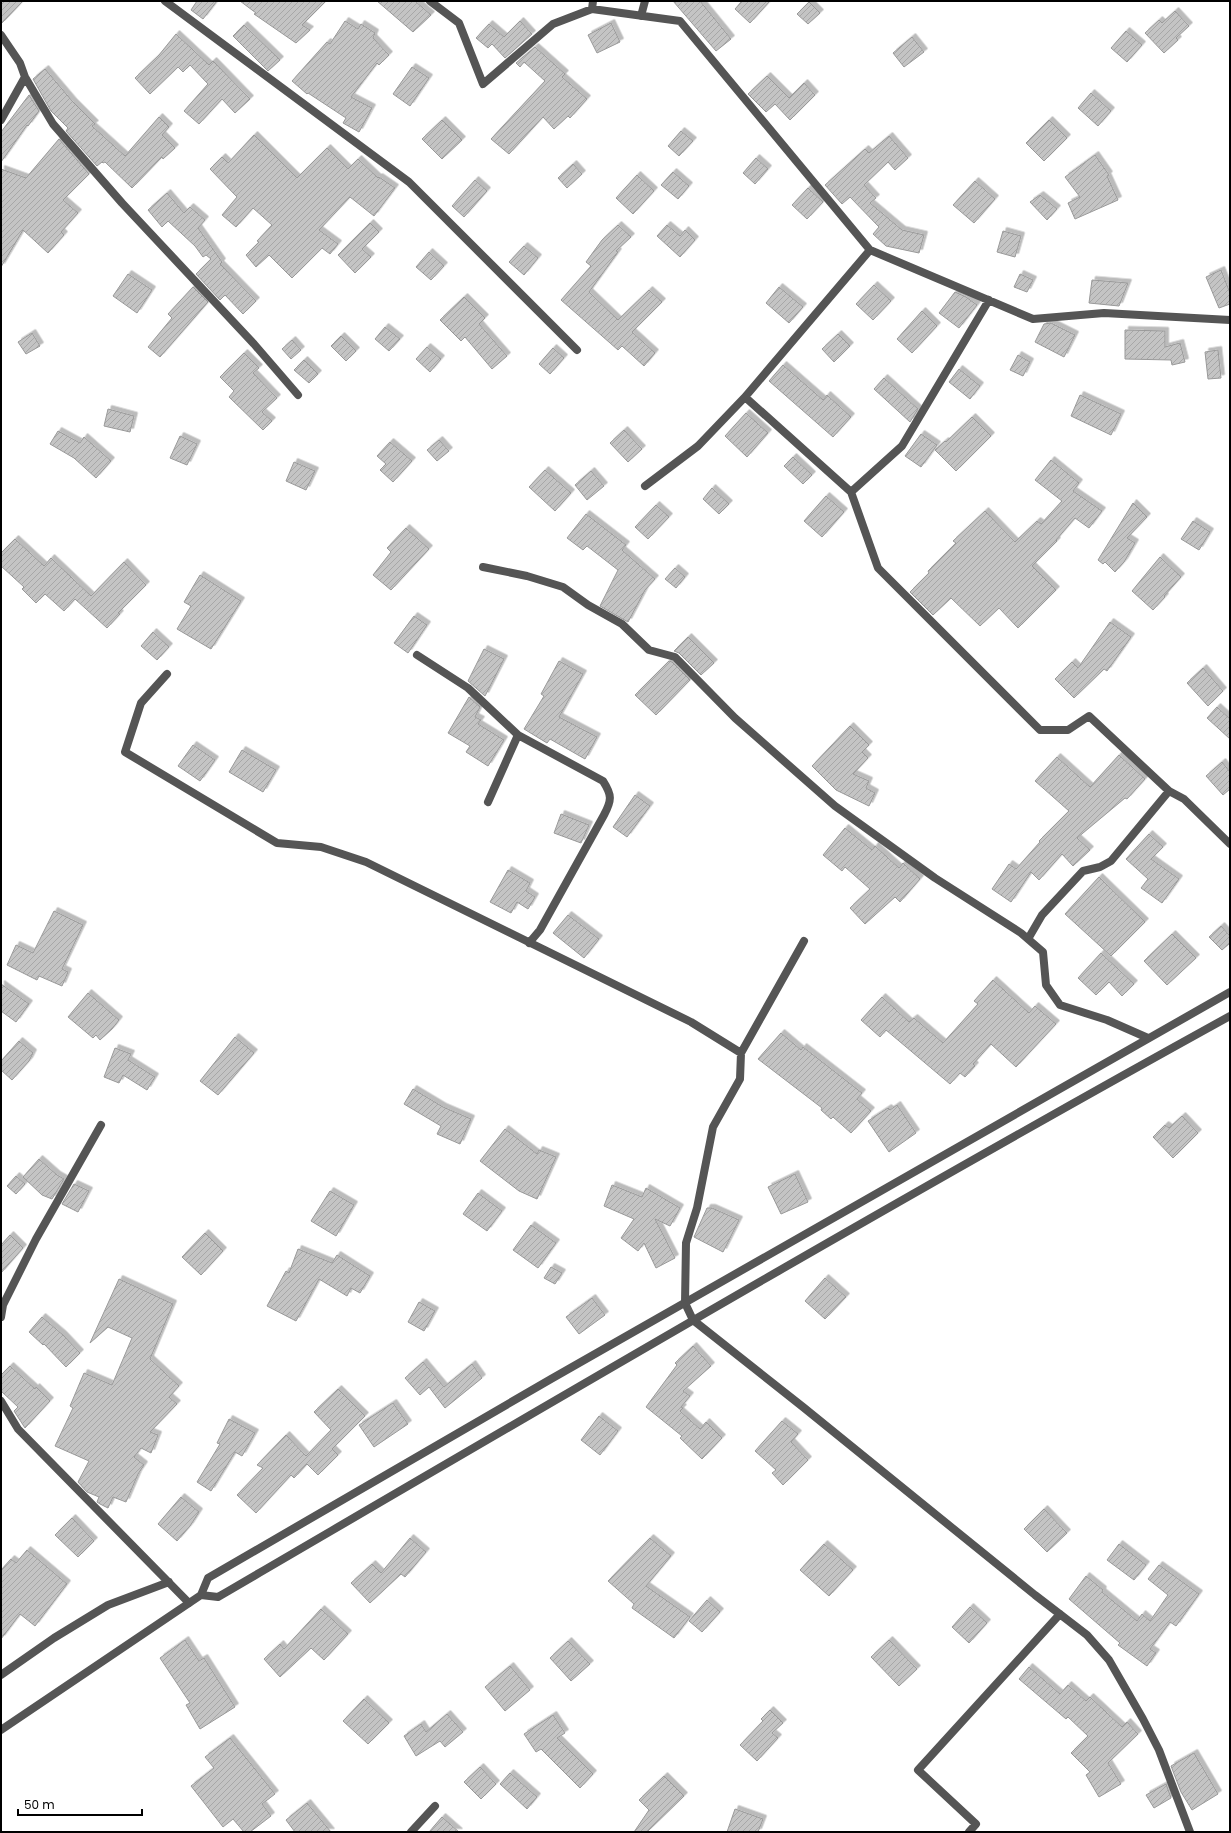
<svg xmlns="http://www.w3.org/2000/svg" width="1231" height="1833" font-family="Poppins,sans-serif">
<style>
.building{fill:url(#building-hatch);stroke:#999;filter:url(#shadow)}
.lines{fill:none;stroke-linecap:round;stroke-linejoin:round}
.minor{stroke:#555;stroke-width:8}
.tertiary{stroke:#555;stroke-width:8}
</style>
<defs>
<pattern id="building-hatch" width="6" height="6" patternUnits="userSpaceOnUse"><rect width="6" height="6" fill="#c4c4c4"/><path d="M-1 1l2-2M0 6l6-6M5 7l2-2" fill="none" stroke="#a7a7a7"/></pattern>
<filter id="shadow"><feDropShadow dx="3.5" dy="-3.5" stdDeviation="0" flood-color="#0004"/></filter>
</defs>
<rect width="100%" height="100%" fill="#fff"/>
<path class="building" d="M1,1H23L1,24Z
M197,1H217L203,19L191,10Z
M240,1H326L302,25L310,30L296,43L254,14L256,13Z
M377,1H415L431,15L413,32Z
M673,1H700L731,39L716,51Z
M742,1H770L750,23L735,9Z
M809,2L820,13L808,24L797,14Z
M1175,11L1189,26L1176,38L1178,40L1164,53L1145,33L1159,20L1162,23Z
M345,21L358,29L361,24L375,33L373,38L389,55L379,65L377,63L351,97L372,108L359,132L343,123L346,118L308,93L307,94L292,81L327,42L330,44Z
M520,21L532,34L505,58L492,44L488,48L476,38L489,24L504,37Z
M611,23L620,42L597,53L588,35Z
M244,25L280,60L268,71L233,36Z
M1126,31L1142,45L1127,62L1111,48Z
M176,34L209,65L213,61L250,99L235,113L222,99L199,124L184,111L208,84L190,65L183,72L178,67L150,94L135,78L159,55Z
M912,37L924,52L904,67L893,53Z
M535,47L565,74L562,77L587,99L570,118L568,116L554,129L543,117L509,154L491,139L545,81L524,62L520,67L516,63Z
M412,67L429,78L410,106L393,94Z
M45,69L73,102L95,124L92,126L125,156L159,117L169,127L162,135L175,148L163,159L162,157L132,188L105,162L103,163L102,162L97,166L66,131L68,128L51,111L33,79Z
M767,76L789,98L804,83L815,95L790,120L775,104L766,112L748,94Z
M1091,93L1111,111L1098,126L1078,108Z
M29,95L39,111L28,126L27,125L1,162V132Z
M442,120L462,140L442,159L422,139Z
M1049,120L1067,138L1044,161L1026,143Z
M681,131L693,141L679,156L668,146Z
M254,135L297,178L327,148L348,169L358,159L378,178L379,177L395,188L374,216L350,197L319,230L338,244L330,254L322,248L292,278L269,255L256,267L246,255L259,242L257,241L272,225L253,208L236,227L222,215L237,197L210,169L222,157L228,163Z
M889,136L908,158L895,170L888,162L864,185L876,198L870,203L902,230L924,235L919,253L886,246L873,234L879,227L850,197L842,204L825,185L865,149L869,153Z
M59,139L89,174L63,200L78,213L61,232L64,235L48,253L23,230L1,267V169L26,178Z
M1095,155L1109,175L1107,176L1118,200L1075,219L1068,203L1080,197L1065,177Z
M756,158L768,169L755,184L743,173Z
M573,164L582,174L567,188L558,178Z
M673,172L689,186L678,199L661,185Z
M637,175L654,191L633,214L616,198Z
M475,180L487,191L464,217L452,206Z
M975,181L995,199L974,223L953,205Z
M808,188L823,202L807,219L792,205Z
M167,193L184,213L190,207L205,220L198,228L222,262L220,264L256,301L243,314L225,295L220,300L196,274L211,259L206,255L203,257L195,246L168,221L162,227L148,210Z
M1040,195L1057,209L1047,220L1030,202Z
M370,223L379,232L362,249L371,257L355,273L338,255Z
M618,225L631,237L616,251L618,252L589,292L618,320L649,290L662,302L632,332L655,353L644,366L622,346L618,350L561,300L591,266L586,262L602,240Z
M667,225L680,236L685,230L695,240L680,257L657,236Z
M1003,231L1021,236L1015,257L997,252Z
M524,246L538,258L524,275L509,262Z
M429,252L444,266L431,280L416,267Z
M1221,270L1230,293V304L1219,308L1206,277Z
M128,274L152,290L137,313L113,296Z
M1020,274L1033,280L1027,292L1014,287Z
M1092,280L1128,283L1119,306L1089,303Z
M874,285L891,301L873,320L856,304Z
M193,287L208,302L160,357L148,347L172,318L168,314Z
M779,287L803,307L789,323L766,303Z
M955,292L966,297L977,305L959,328L939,313Z
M464,297L485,318L479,324L507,356L492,369L465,337L461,341L440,320Z
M922,311L937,326L912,353L897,339Z
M1051,323L1075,335L1064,357L1035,342L1044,324Z
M385,327L400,339L389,351L375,339Z
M1125,330L1165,331V347L1180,343L1185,362L1172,365L1171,360L1125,359Z
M32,333L40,346L26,354L18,342Z
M838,334L850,346L834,362L822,349Z
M341,336L356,351L346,361L331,346Z
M292,340L301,350L291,359L282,349Z
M427,347L441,359L430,372L416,359Z
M553,348L564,358L550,374L539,364Z
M1218,350L1221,378L1208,379L1205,352Z
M244,353L259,368L253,373L277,398L262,412L272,421L263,430L229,397L234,391L220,377Z
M1018,355L1030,362L1023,376L1010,370Z
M304,360L318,374L309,383L294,370Z
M783,365L823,400L827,395L851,417L833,437L769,381Z
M959,369L980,386L970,399L949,382Z
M884,378L918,409L910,422L874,389Z
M1080,395L1121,414L1111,435L1071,416Z
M108,409L134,416L130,432L104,426Z
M746,413L768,433L747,457L725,436Z
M972,417L991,436L956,471L935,450L945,441L946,442Z
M624,430L642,449L628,462L610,443Z
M58,431L80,443L84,437L111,461L96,478L74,458L50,444Z
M921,434L937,445L921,467L905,456Z
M180,436L197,444L187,465L170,458Z
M439,440L449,451L437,461L427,450Z
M390,442L412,461L393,482L380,470L386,464L377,456Z
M793,457L812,475L803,484L784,466Z
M1051,460L1079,483L1073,491L1102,511L1089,528L1075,518L1056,540L1057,541L1032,566L1056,590L1018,628L999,608L980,626L951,598L933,615L910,592L929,573L928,571L956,543L953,541L985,511L1015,542L1037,521L1041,524L1062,501L1035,480Z
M294,462L315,471L306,490L286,481Z
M545,470L571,493L555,511L529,487Z
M591,471L604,486L587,500L575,485Z
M712,488L729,504L719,514L703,499Z
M826,496L844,512L822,537L804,521Z
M1133,503L1147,517L1127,538L1135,543L1124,562L1115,572L1105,562L1103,564L1098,560Z
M656,505L669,517L648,539L635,527Z
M586,514L626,545L622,550L655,579L645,590L628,622L600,606L618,570L587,546L583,550L567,538Z
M1193,521L1210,532L1199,550L1181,539Z
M406,528L429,549L391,590L373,575L391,552L387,548Z
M15,539L44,566L51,558L91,596L124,562L146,585L118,613L120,614L107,628L75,599L64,611L45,594L36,603L22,589L24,587L1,566V553Z
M1160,557L1181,577L1164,596L1165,597L1153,610L1132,591Z
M675,568L685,577L676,588L665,579Z
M200,575L241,601L211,649L177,629L191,606L184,602Z
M414,616L427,625L408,653L394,643Z
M1110,622L1131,637L1107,671L1104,669L1074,698L1055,679L1072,662L1078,668Z
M153,632L169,647L157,660L141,646Z
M688,637L714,663L701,675L679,653L674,651Z
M484,649L504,659L485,696L468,681Z
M559,661L583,674L559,717L597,737L585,759L550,739L547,743L524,729L544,696L541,694Z
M669,661L672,662L690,680L656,715L635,695Z
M1203,668L1223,691L1208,706L1187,683Z
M469,697L480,707L475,717L481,720L478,724L504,740L488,766L466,752L470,746L448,733Z
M1217,707L1230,719V739L1207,718Z
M850,726L869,745L862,752L868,758L853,774L869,781L866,788L875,793L869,806L836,790L812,766Z
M193,745L215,760L200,781L178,766Z
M242,750L276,770L263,792L229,772Z
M1119,755L1145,779L1127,799L1125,798L1077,838L1090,850L1073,866L1062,854L1039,880L1031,872L1011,902L992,889L1009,864L1016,869L1040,842L1039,841L1069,811L1035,781L1057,757L1090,787Z
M1222,762L1230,772V789L1223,795L1206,776Z
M635,795L650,806L627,837L613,827Z
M561,814L589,825L581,843L554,833Z
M845,828L872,850L875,846L899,868L903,863L920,879L900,902L895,897L865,924L850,908L870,889L845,867L842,871L823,855Z
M1149,834L1163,847L1151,859L1179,879L1162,903L1141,888L1148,879L1126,859Z
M508,870L530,883L526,891L535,897L528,909L517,902L511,913L490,902Z
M1099,877L1145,922L1111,956L1065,914Z
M54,911L83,925L62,969L68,972L62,986L39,976L37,980L7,965L16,945L33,953Z
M568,915L599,939L584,958L553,933Z
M1221,926L1230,936V943L1222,950L1209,937Z
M1172,934L1196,958L1167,985L1144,961Z
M1101,953L1134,984L1122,996L1109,982L1096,995L1078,978Z
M993,980L1029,1013L1035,1006L1056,1024L1016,1067L991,1044L973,1064L975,1066L965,1077L960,1073L950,1084L886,1030L880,1037L861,1020L882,997L909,1022L914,1018L943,1043L978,1004L974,1001Z
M1,984L29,1004L16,1022L1,1011Z
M88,993L119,1020L112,1029L100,1040L96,1035L93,1038L68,1017Z
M781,1033L801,1050L803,1047L862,1093L857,1099L871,1111L851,1133L833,1117L831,1119L821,1110L822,1108L758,1059Z
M235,1037L254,1053L218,1095L200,1081Z
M19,1041L33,1053L29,1061L12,1080L1,1070V1061Z
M115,1048L131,1054L128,1060L155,1077L147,1090L123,1075L119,1083L104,1077Z
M413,1089L443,1107L471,1119L460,1144L437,1134L441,1126L404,1104Z
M897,1105L916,1133L889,1152L868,1121L888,1108L890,1110Z
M1182,1116L1198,1133L1173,1158L1153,1137L1165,1125L1169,1128Z
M505,1129L537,1154L539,1150L556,1157L537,1199L519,1191L480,1161Z
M39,1159L57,1175L64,1179L52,1199L42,1195L23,1177Z
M795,1174L808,1202L781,1214L768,1187Z
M16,1176L25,1184L16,1194L7,1186Z
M74,1184L89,1191L78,1212L62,1204Z
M612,1185L642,1197L646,1188L680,1208L670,1226L655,1219L675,1258L656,1268L644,1243L638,1251L621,1238L634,1219L604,1206Z
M330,1191L354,1205L336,1236L311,1221Z
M478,1193L502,1211L487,1231L463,1214Z
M707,1208H712L739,1220L723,1252L694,1237Z
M531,1225L556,1243L538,1268L513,1250Z
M205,1233L223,1251L201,1275L182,1257Z
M10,1235L23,1248L1,1273V1245Z
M298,1249L332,1263L337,1255L370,1276L360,1293L351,1288L347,1296L319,1279L296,1321L267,1306L286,1271L289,1273Z
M551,1267L562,1273L555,1284L544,1278Z
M825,1278L846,1297L825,1319L805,1301Z
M119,1279L173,1304L150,1359L179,1386L169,1397L177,1404L150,1432L158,1435L151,1453L141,1448L134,1457L144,1465L138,1474L126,1502L113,1497L108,1508L100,1504L97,1502L99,1497L87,1492L78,1482L89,1461L55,1446L73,1408L70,1406L84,1373L112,1385L132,1338L108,1327L90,1343Z
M592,1298L605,1315L579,1334L566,1317Z
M419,1302L435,1311L424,1331L408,1322Z
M42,1317L63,1335L80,1353L66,1367L44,1344L43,1345L29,1332Z
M693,1346L711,1366L683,1391L690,1396L681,1407L683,1408L680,1411L700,1429L706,1422L722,1438L702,1459L680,1438L682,1436L646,1407L677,1365L675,1363Z
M423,1362L444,1387L472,1364L482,1378L445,1408L429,1387L420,1395L405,1378Z
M10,1366L35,1389L36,1387L50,1401L25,1428L14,1411L18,1407L1,1391V1375Z
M338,1389L365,1416L332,1449L338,1455L318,1475L307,1464L294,1478L291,1475L256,1513L237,1495L263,1468L257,1465L286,1435L306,1456L331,1430L314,1412Z
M393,1403L408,1424L374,1447L359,1425Z
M599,1416L618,1431L600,1455L581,1440Z
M229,1419L255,1433L242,1456L235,1452L211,1491L197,1482L220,1444L217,1443Z
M782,1421L798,1434L791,1442L808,1460L783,1485L772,1473L776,1470L755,1451Z
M181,1497L199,1512L190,1526L177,1541L158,1524Z
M1044,1509L1067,1533L1047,1552L1024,1529Z
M72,1518L94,1541L78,1557L55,1535Z
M410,1538L426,1552L405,1577L401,1574L370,1603L351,1583L372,1564L381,1573Z
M650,1538L671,1556L646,1586L690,1617L674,1638L632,1608L634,1604L608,1581Z
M824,1544L853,1570L829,1596L800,1570Z
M1119,1544L1146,1565L1134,1580L1107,1560Z
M27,1550L67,1584L35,1626L20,1614L1,1639V1570L11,1559L16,1563Z
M1159,1565L1199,1594L1176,1626L1170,1622L1150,1649L1156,1653L1147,1666L1118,1645L1120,1643L1069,1599L1086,1576L1103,1590L1102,1592L1137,1621L1142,1614L1150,1621L1168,1595L1148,1579Z
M707,1600L720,1612L702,1632L689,1621Z
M970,1607L987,1623L969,1643L952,1627Z
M321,1609L348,1634L324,1660L311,1648L280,1677L264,1659L280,1644L284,1649Z
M185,1640L199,1661L204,1658L235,1707L200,1729L186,1705L190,1703L160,1658Z
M889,1640L917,1669L899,1686L871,1657Z
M568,1641L590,1664L571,1681L550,1658Z
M510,1666L530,1690L505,1711L485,1687Z
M1029,1667L1060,1694L1068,1685L1086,1701L1090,1697L1122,1727L1127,1722L1138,1734L1108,1763L1121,1784L1099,1797L1086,1775L1090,1772L1071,1753L1088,1736L1068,1717L1066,1719L1019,1679Z
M364,1699L389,1723L368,1744L343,1721Z
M770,1710L783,1723L772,1733L778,1738L757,1761L740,1745L763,1721L761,1719Z
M447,1714L463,1732L445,1747L440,1741L416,1756L404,1736L421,1724L426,1732Z
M553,1715L565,1733L557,1738L593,1774L580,1788L541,1749L536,1752L524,1734Z
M230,1738L275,1794L262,1804L271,1816L250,1832H244L233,1819L223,1827L191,1786L214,1768L205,1757Z
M1194,1753L1218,1794L1192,1810L1181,1792L1171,1766Z
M480,1767L496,1784L481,1799L464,1782Z
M510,1773L537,1797L527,1809L500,1784Z
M664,1776L684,1796L647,1832H634L649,1810L639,1800Z
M1166,1784L1171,1798L1154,1808L1146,1795Z
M307,1803L331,1832H295L286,1820Z
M735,1809L763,1819L758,1832H727Z
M442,1817L459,1832H429Z"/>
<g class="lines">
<path class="minor" d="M165,1L409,182L577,350
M430,1L459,23L483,84L553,24L592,9
M593,1L592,9L680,21L870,250L1033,319L1104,313L1230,320
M641,16L645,1
M1,35L20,63L25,77L1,120
M25,77L53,124L122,203L254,344L298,395
M745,397L851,492L878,568L1040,730H1068L1089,716L1169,791L1184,799L1230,844
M645,486L698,446L745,397L870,250
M851,492L902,446L989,300
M483,567L527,576L563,587L588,605L622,624L649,650L675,657L735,718L835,806L935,878L1021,933L1043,952L1046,985L1060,1005L1107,1020L1148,1038
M417,655L468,688L518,735
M167,674L141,703L125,752L277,843L321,847L366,862L691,1022L741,1053L740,1079L713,1127L697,1208L686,1243L685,1303L693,1320L803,1407L1035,1595L1087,1635L1109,1660L1143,1719L1159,1750L1190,1832
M488,802L518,735L603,781C612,795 612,800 604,815L540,930L529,943
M1028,939L1042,915L1083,871L1100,867L1111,861L1169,791
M741,1053L804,941
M1,1317L3,1305L36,1239L101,1125
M1,1401L18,1429L189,1603
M1,1675L54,1638L108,1605L169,1582
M411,1832L435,1806
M969,1832L976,1824L918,1770L1060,1614"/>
<path class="tertiary" d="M201,1595L218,1597C554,1401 889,1204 1230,1016
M1,1730L201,1595L208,1578L551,1379L1230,992"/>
</g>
<rect width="1231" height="1833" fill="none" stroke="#000000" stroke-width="4"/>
<path d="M18 1809v6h124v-6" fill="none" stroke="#000000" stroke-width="2"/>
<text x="24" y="1809" font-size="12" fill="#000000" stroke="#ffffff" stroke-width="3" paint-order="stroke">50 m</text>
</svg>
